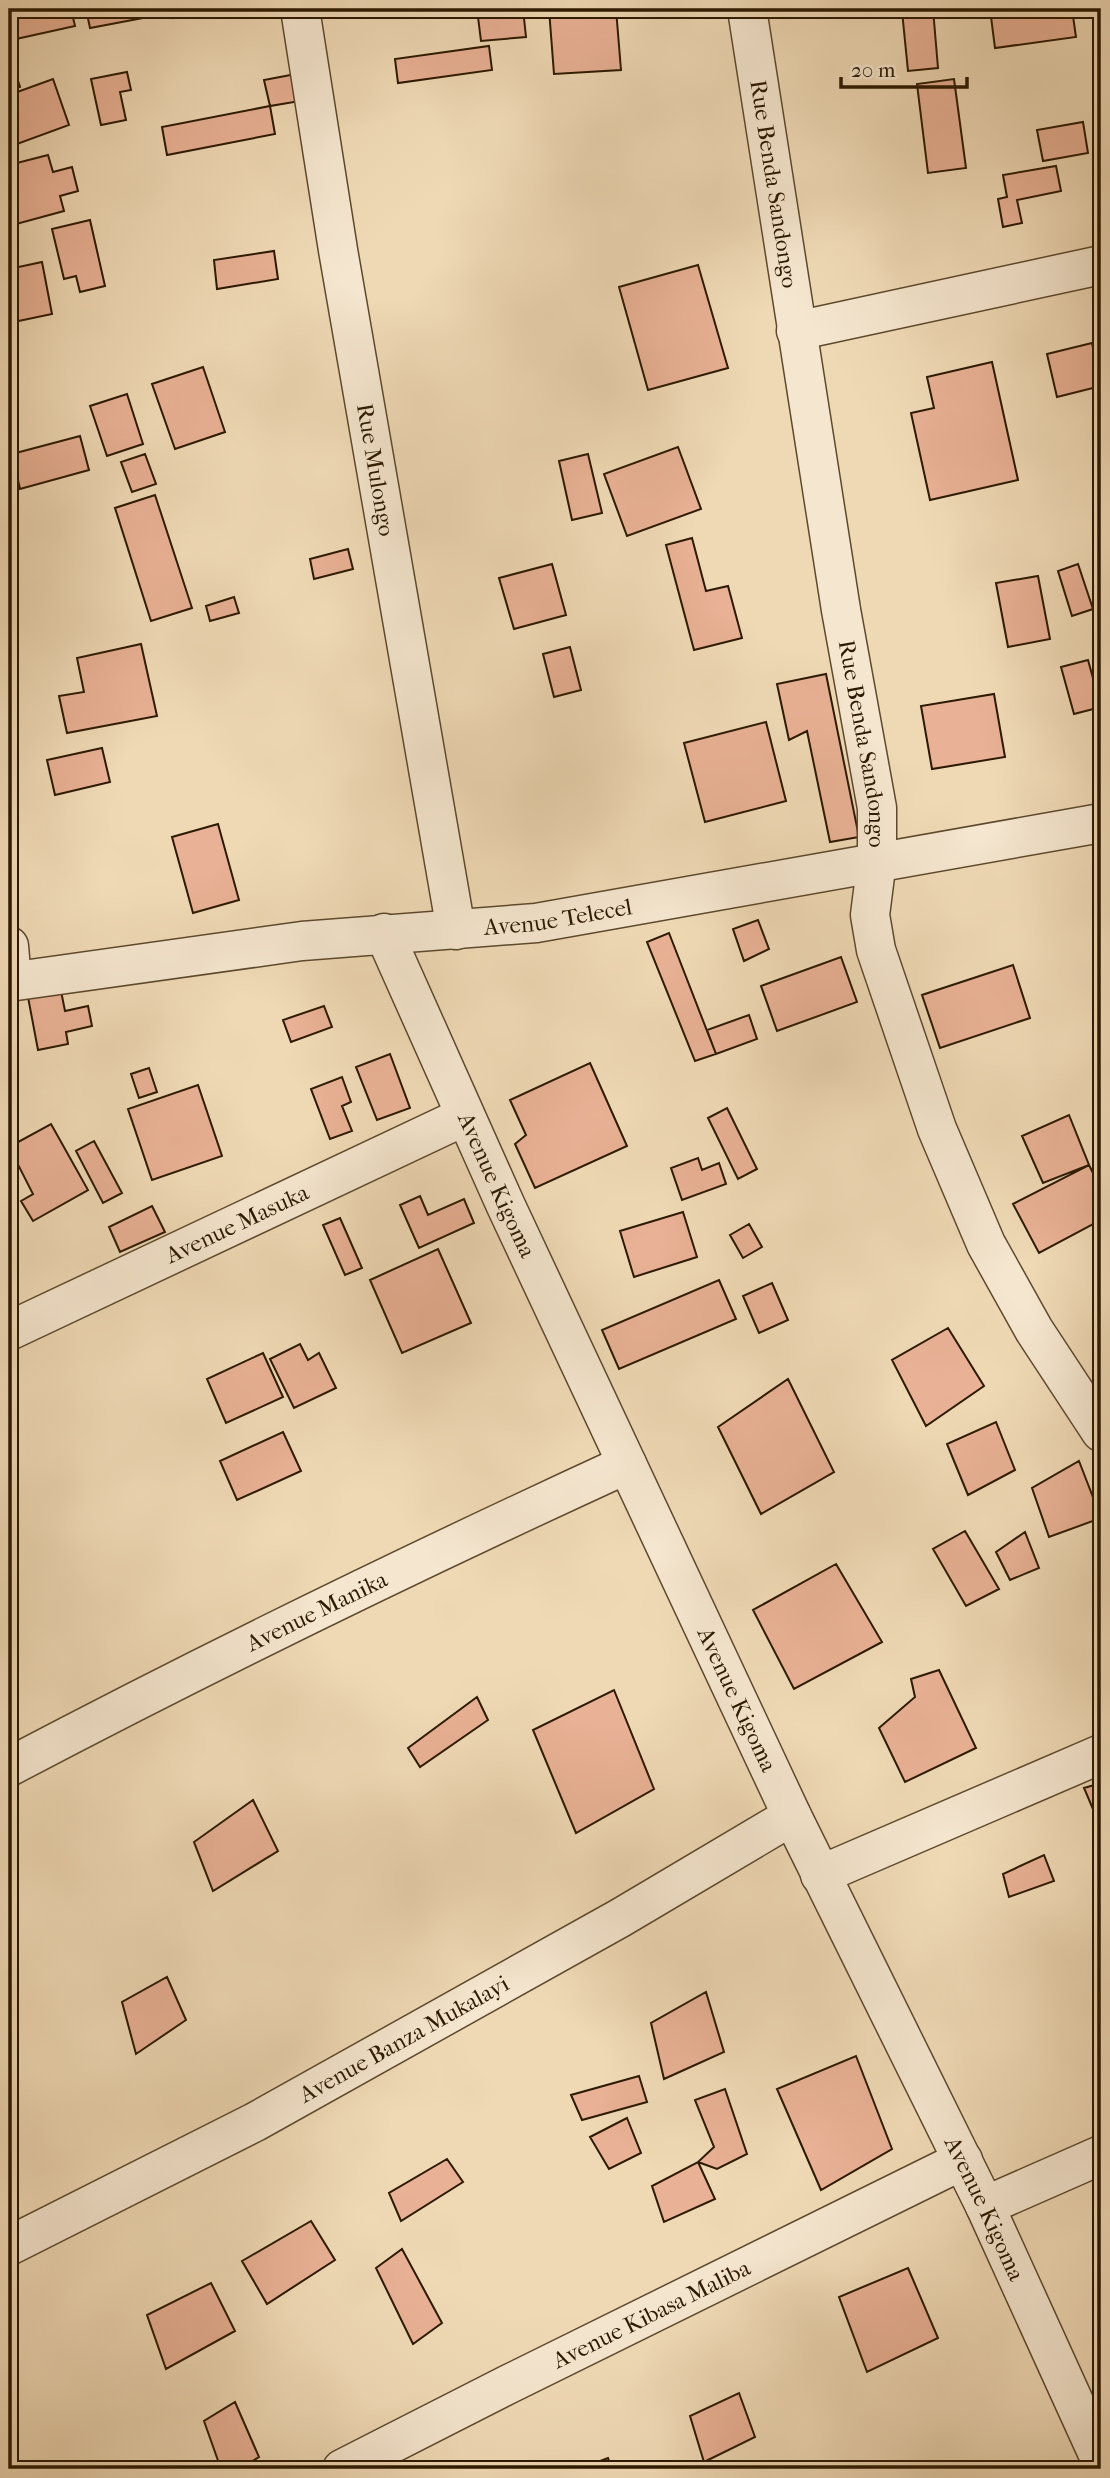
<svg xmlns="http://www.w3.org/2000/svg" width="1110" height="2478" font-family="'IM FELL French Canon',serif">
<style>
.building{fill:#e9b195;stroke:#2c1900;stroke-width:2}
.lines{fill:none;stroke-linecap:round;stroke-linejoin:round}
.street-casing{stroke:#5d492d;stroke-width:41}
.street{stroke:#f5e6cf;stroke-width:38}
.labels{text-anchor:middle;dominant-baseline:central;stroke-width:7;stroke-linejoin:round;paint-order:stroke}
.street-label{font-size:23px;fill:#2c1900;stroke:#f5e6cf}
</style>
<rect width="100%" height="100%" fill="#efd9b5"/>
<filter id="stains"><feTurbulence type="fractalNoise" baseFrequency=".00286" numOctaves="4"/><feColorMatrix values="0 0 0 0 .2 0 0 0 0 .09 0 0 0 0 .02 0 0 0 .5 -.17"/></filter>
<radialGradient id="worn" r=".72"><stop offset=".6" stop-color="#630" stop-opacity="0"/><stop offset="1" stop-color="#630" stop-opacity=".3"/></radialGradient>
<path class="building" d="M9,9H71L75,26L16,39Z
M86,9H158L159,15L90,28Z
M172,9H228L173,18Z
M477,9H523L526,37L481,41Z
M549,9H616L621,70L554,74Z
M933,9L938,68L908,71L902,11Z
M990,9H1072L1076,37L995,48Z
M489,46L492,70L398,83L395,59Z
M9,53L20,87L9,91Z
M127,72L131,90L120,92L126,120L101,125L91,79Z
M296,74L300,101L270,106L264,80Z
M53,79L69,125L17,144L9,121V95Z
M954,79L966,168L928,173L917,84Z
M270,106L275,134L167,155L162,127Z
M1083,122L1088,153L1043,161L1037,130Z
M48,155L53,172L72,167L78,191L60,196L64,211L9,226V165Z
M1056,166L1061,191L1017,200L1022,223L1003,227L998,199L1007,197L1003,175Z
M90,220L105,286L80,292L76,276L64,279L52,229Z
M274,251L278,279L217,289L214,260Z
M42,262L52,314L9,323V269Z
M698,265L728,368L648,390L619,287Z
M1092,343L1095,356L1101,354V386L1057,397L1047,354Z
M992,362L1018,480L930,500L911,413L934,408L927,377Z
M203,367L225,432L175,449L152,384Z
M127,394L143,444L107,456L90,406Z
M80,436L89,470L20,489L12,454Z
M678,447L701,509L627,536L604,474Z
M145,454L156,484L132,492L121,462Z
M588,454L602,513L572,520L559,461Z
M155,495L192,608L151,621L115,508Z
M692,538L706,591L728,586L742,638L694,650L666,545Z
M348,549L353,569L314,579L310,559Z
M552,564L566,615L514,629L499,578Z
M1078,564L1093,609L1072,616L1058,571Z
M1038,576L1050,639L1008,647L996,583Z
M234,597L239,613L210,621L206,606Z
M141,644L157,716L67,733L59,696L84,692L77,658Z
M570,647L581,690L554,697L543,654Z
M1088,660L1101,707L1074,714L1061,667Z
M826,674L859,837L830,842L807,731L789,740L777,684Z
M994,694L1005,757L932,769L921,706Z
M766,722L786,801L705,822L684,743Z
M102,748L110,782L55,795L47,760Z
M218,824L239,900L193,913L172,837Z
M758,920L769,949L744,961L733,929Z
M669,933L716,1054L695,1061L647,942Z
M841,957L857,1002L777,1031L761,986Z
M1013,965L1030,1018L940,1048L922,995Z
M61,991L65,1011L88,1006L92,1026L66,1032L68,1044L38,1050L28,997Z
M324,1006L332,1027L291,1042L283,1020Z
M749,1015L757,1039L716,1054L707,1030Z
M390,1054L410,1108L377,1120L356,1067Z
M590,1063L627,1146L535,1188L515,1144L526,1135L510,1100Z
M149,1068L157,1092L139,1098L131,1074Z
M342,1077L351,1102L342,1106L352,1131L330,1139L311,1089Z
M198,1085L222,1156L152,1180L128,1109Z
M727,1108L757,1169L738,1179L708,1118Z
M1069,1115L1089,1165L1043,1183L1022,1136Z
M9,1121L17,1136L9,1141Z
M51,1124L88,1190L33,1221L21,1201L33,1194L9,1147Z
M94,1141L122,1193L103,1203L76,1151Z
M698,1158L702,1170L719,1163L726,1184L682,1200L671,1168Z
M1089,1165L1101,1189V1220L1039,1253L1013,1204Z
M420,1196L428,1215L464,1199L474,1223L419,1248L400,1205Z
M152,1206L165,1232L120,1252L109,1227Z
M683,1212L697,1257L634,1277L620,1231Z
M340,1218L362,1268L345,1275L323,1225Z
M749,1224L762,1247L743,1258L730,1235Z
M438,1249L471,1323L402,1353L370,1280Z
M719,1280L736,1319L619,1369L602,1330Z
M772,1283L788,1320L759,1333L743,1296Z
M948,1328L984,1386L926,1426L892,1360Z
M300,1344L308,1360L319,1353L336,1388L294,1408L270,1359Z
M263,1353L283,1397L226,1423L207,1379Z
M788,1379L834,1472L761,1514L718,1427Z
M996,1422L1015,1470L968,1495L947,1444Z
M283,1432L301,1471L237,1500L220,1461Z
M1079,1461L1101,1518L1049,1537L1032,1488Z
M965,1531L999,1589L966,1606L933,1549Z
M1025,1532L1039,1568L1010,1580L996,1552Z
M836,1564L882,1642L794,1689L753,1610Z
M939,1670L976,1748L905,1782L879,1728L915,1697L911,1679Z
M614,1690L654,1789L576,1833L533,1730Z
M477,1697L488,1720L420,1767L408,1748Z
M1101,1783V1828L1084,1788Z
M253,1800L278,1851L213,1891L194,1842Z
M1044,1855L1054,1881L1009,1897L1003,1874Z
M167,1977L186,2020L136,2054L122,2002Z
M706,1992L724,2052L664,2079L651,2023Z
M856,2056L892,2149L821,2190L777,2089Z
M639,2076L647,2102L582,2120L571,2095Z
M725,2089L747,2154L717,2169L698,2162L714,2147L695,2100Z
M627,2118L641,2153L609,2169L590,2137Z
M447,2159L463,2182L401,2221L389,2193Z
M698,2162L715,2199L664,2222L652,2186Z
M311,2221L335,2260L267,2304L242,2261Z
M402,2249L442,2323L413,2344L376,2268Z
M908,2268L938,2338L867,2372L839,2297Z
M211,2283L235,2331L166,2369L147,2315Z
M739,2393L755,2437L704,2462L690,2416Z
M235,2402L259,2457L239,2469H221L204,2421Z
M608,2458L612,2469H579Z"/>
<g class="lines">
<g class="street-casing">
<g id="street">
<path id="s1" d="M300,9L338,250L456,930"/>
<path id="s2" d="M747,9L841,610L877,808V860L870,915L876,950L937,1129L986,1244L1034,1330L1101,1432"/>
<path d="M796,331L1101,265"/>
<path id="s3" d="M384,933L506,1206L792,1816L985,2206L1101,2461"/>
<path d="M9,946L12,981"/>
<path id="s4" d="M9,982L302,941L536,923L1101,823"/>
<path id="s5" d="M9,1331L465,1116"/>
<path id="s6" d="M9,1767C212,1660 418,1560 627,1464"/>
<path d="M820,1875L1101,1754"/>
<path d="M985,2206L1101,2155"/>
<path id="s7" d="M9,2246L255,2122L620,1918L792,1816"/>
<path id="s8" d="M342,2469L507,2385L963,2160"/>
</g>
</g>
<use href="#street" class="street"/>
</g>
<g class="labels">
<g class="street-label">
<text stroke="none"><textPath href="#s2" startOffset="177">Rue Benda Sandongo</textPath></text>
<text stroke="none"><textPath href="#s1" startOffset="467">Rue Mulongo</textPath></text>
<text stroke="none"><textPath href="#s2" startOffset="744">Rue Benda Sandongo</textPath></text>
<text stroke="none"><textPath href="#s4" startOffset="553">Avenue Telecel</textPath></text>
<text stroke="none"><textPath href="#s3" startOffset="276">Avenue Kigoma</textPath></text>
<text stroke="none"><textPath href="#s5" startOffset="252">Avenue Masuka</textPath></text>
<text stroke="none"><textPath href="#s6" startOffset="345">Avenue Manika</textPath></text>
<text stroke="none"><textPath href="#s3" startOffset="844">Avenue Kigoma</textPath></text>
<text stroke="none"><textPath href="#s7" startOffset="446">Avenue Banza Mukalayi</textPath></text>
<text stroke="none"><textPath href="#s3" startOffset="1410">Avenue Kigoma</textPath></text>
<text stroke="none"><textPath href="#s8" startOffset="346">Avenue Kibasa Maliba</textPath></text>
</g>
</g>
<rect width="1110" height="2478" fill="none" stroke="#efd9b5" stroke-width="35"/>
<rect x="10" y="10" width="1089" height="2457" fill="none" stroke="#2c1900" stroke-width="3.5"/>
<rect x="18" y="18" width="1075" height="2443" fill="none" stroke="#2c1900" stroke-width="2"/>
<path d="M841 77v10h126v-10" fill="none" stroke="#2c1900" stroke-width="3.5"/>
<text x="851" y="77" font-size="21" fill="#2c1900" stroke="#f5e6cf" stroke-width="5" paint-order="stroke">20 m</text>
<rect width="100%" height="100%" filter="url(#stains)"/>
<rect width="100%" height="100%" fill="url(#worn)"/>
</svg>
